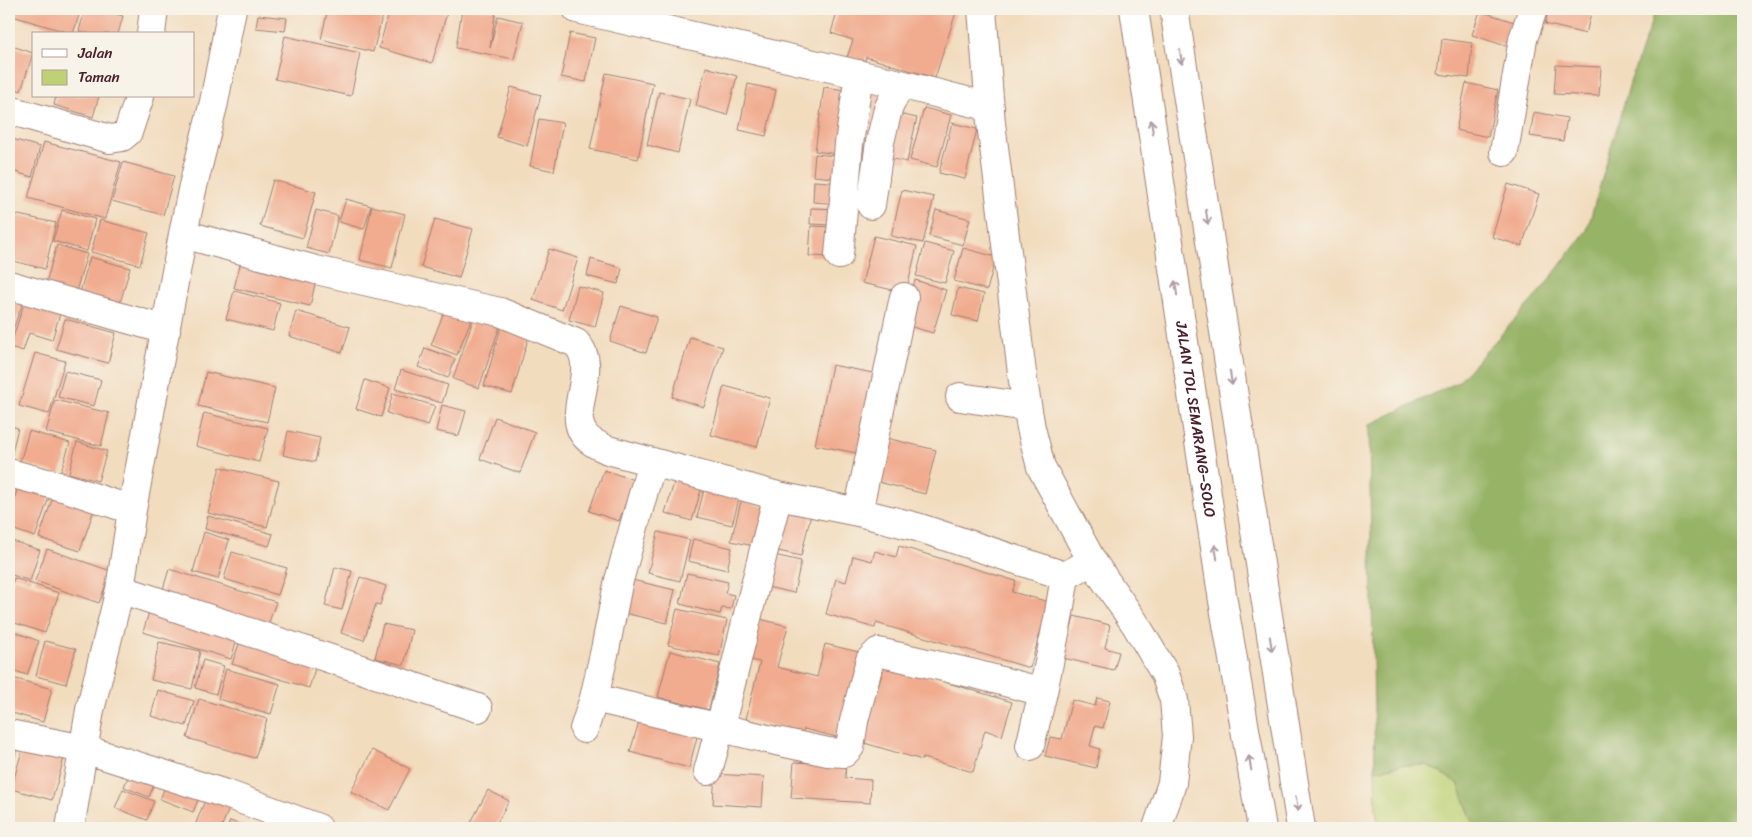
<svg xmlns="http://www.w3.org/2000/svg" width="1752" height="837" font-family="Sriracha,sans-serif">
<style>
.green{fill:#bed174;stroke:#847850}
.forest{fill:#96b366;stroke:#706948}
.building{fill:#f1ac8f}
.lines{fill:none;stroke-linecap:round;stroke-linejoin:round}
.minor-casing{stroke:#9e7e74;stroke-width:30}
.highway-casing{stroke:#9e7e74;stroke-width:30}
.minor{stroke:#fff;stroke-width:28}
.highway{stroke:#fff;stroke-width:28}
.oneway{stroke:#ae9aa0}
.labels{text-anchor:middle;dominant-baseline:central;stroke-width:4.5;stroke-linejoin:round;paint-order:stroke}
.street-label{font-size:15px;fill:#4a1f2b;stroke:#f7f3e8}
</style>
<rect width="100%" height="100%" fill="#f7f3e8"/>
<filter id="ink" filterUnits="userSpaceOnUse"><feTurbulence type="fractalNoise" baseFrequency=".02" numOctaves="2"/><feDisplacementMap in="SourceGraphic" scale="10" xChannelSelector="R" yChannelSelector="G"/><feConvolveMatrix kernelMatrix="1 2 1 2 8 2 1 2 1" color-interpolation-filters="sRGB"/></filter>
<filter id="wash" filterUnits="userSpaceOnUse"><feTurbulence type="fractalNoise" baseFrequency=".0096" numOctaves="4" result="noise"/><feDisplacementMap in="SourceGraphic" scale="20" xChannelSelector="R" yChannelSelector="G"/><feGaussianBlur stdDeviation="1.12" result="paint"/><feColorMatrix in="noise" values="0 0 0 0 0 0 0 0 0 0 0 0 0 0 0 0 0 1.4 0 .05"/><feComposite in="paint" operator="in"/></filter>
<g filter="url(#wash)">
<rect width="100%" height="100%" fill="#f2dcbe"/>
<path class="green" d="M1403,765H1427L1458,783L1475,828H1379L1376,810L1375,770Z"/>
<path class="forest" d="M1656,9H1743V828H1475L1458,783L1427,765H1403L1375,770L1369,425L1458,382L1539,293L1587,230L1632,76Z"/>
<g id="blocks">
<path class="building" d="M9,9H81L73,34L9,15Z
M85,9H98L123,16L118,34H91L79,31Z
M328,9H384L373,52L321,39Z
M390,9H434L447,13L432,63L379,48Z
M462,9L496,10L490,48L498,16L523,22L514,59L456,48Z
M829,9H957L935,78L866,57L863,68L845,63L853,40L831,33L837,12Z
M1549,9H1592L1586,34L1545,24Z
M1480,11L1517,23L1509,47L1472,35Z
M258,15L287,18L285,31L256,28Z
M570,33L595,38L586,82L561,77Z
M285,36L360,53L351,96L275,79Z
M1442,39L1472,43L1469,78L1438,74Z
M9,45L33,53L21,91L9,87Z
M1556,65L1601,67L1599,96L1554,94Z
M706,67L737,76L727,115L696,106Z
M606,73L653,83L638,159L590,149Z
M1466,83L1498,90L1488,137L1456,130Z
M748,84L776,90L766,136L739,130Z
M511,87L541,95L527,146L497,137Z
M824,87L853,91L844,155L815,151Z
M861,90L885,93L877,150L852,146Z
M659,92L690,99L678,153L647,145Z
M56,96H99L93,117L54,105Z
M924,108L951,115L937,167L910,160Z
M890,112L917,118L907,162L880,156Z
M1534,112L1567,118L1563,141L1530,136Z
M539,119L563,123L554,171L530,166Z
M952,123L977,129L965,179L939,173Z
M9,138L40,147L32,177L9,170Z
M44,142L121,162L105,219L28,198Z
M815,154L846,157L844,179L813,176Z
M123,162L174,176L163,215L112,201Z
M273,180L316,192L303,238L260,226Z
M814,181L842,183L841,204L813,202Z
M1508,184L1539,194L1522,246L1492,237Z
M902,190L934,197L923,243L891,236Z
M346,199L371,206L364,229L339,222Z
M372,206L405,214L392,268L360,260Z
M811,208L839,209V225L810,224Z
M62,210L95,219L87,251L53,241Z
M316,210L338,216L329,254L306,248Z
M936,210L970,219L963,245L929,236Z
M9,213L56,223L45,269L9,260Z
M435,219L473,229L459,278L421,267Z
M100,220L149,233L140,265L91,252Z
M811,226L836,227L834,257L809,256Z
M874,236L917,246L906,293L862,283Z
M925,243L954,251L945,283L916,276Z
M57,245L87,254L75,295L45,286Z
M963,248L996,257L987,290L954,281Z
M549,249L578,258L562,310L533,300Z
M90,257L130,268L119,307L79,296Z
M591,259L622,268L618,284L587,276Z
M241,261L316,280L310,306L234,288Z
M915,280L946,290L933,333L902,324Z
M578,286L604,293L595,327L569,320Z
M958,288L984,294L978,321L952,315Z
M234,291L280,303L273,331L226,319Z
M9,293L24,298L9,341Z
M25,300L61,310L52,340L29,333L23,351L10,347Z
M621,306L657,317L646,353L610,341Z
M446,307L472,317L457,355L431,345Z
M296,311L350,327L342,353L289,336Z
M475,314L501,323L479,388L453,379Z
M65,319L116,333L108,363L56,349Z
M502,324L530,332L512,394L484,386Z
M690,337L723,347L704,407L672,397Z
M425,348L455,359L448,378L418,367Z
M35,353L65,361L49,414L19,406Z
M832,365L878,374L862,454L815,445Z
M401,370L448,385L442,403L395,389Z
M65,371L101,380L94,406L58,397Z
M206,372L275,388L267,422L198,406Z
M365,380L390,388L381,417L356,409Z
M724,386L770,398L757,447L711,435Z
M393,393L435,406L428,426L387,413Z
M55,400L109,413L101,446L46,432Z
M442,405L466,411L459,436L436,431Z
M204,413L268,428L259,462L196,446Z
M495,417L535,432L520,473L480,459Z
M9,426L18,428L9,464Z
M29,431L70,443L60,474L20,462Z
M288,431L320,438L315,462L283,455Z
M882,437L936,450L925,494L871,480Z
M77,442L107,451L98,481L69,473Z
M220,467L279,481L267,527L208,513Z
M604,470L634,480L619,521L589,511Z
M676,476L703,483L692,521L665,513Z
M21,478L52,489L35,537L9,528V515Z
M705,486L740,495L732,525L697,517Z
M56,488L97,501L80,551L39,538Z
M782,498L813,506L801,556L769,549Z
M741,501L767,507L758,547L731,541Z
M208,516L273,534L269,546L205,529Z
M204,532L229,540L218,579L193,572Z
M658,532L690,540L680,581L648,573Z
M693,539L732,548L727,570L688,561Z
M9,540L40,550L30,581L9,574Z
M899,546L1016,581L1012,592L1049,602L1030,668L876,623L875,628L826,614L836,579L846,582L853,556L872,561L875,551L896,557Z
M47,549L111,571L99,603L35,581Z
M232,552L287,568L278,595L224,579Z
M765,553L801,561L794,593L758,585Z
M335,567L352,571L342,610L325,606Z
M169,569L276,602L267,628L161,596Z
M687,573L728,582L725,593L734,595L731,609L722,608L720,614L680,604Z
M360,577L386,586L380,605L376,604L364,640L341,633Z
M14,578L59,593L45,633L9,621V593Z
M632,580L675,590L667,623L624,613Z
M151,605L239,632L231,659L143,632Z
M677,609L727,620L719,656L668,645Z
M1074,616L1110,625L1105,648L1119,652L1114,670L1063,658Z
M760,619L788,626L777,667L817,677L825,644L863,653L841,738L804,729L802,733L746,719L760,662L750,660Z
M383,624L412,630L404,665L375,658Z
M9,630L39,641L27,675L9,669Z
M242,635L318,659L309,688L232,664Z
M45,641L76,649L66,684L36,676Z
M159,642L200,651L192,689L151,680Z
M670,651L720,664L709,710L658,697Z
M203,660L224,666L216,694L195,688Z
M885,664L1012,702L1002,736L985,730L973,772L923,758L922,760L861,742Z
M226,669L280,684L271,714L218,699Z
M13,678L52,689L43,722L9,712V693Z
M158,690L194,701L186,726L151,716Z
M1097,698L1110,701L1103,728L1095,726L1090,746L1100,749L1096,768L1045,756L1050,737L1062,739L1072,700L1095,706Z
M199,699L267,719L255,758L187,738Z
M640,718L698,733L689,768L630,752Z
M9,738L19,741L9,775Z
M24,744L65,755L52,800L11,789Z
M372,750L410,769L389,810L351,792Z
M794,762L846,765L845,778L871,780L870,803L791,798Z
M132,767L157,777L149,797L124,787Z
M715,774L764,777L762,807L713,804Z
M169,777L202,790L193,812L160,799Z
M123,789L154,801L147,820L115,808Z
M488,790L509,801L494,828H468Z
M207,795L231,804L221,828H194Z
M230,821L250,828H227Z
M12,822L32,828H10Z"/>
</g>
</g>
<g filter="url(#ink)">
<use href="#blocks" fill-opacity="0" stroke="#9e7e74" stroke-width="1"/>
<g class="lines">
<g class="minor-casing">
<path id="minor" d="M577,9L900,84L990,107
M982,9L991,123L1023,381L1031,428L1041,467L1092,561L1136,625L1165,674L1174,700L1177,736L1172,783L1157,828
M151,34L154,9
M9,110L110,139L122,137L128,132L140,96
M1504,152L1523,39L1533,9
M871,205L880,142L888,109L900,84
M183,234L316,270L500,312L576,343C603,370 559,419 591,441C596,445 602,447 608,450L778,496L858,512L917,527L1065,576L1092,561
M839,255L849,144L859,74
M9,285L166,330
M960,397L1027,407
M652,462L618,584L605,650L594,698L776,741L828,752L844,753L850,747L854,721L870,660L878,652L975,674L1043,692L1058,619L1065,576
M9,473L66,488L132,510
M858,512L904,297
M120,589L478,708
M584,729L594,698
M9,734L84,749L229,795L318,828
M1030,746L1043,692
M708,771C734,680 753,587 778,496
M70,828L90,710L120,589L132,510L183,234L192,190L214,102L232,9"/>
</g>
<g class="highway-casing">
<g id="highway">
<path id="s1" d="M1134,9L1223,601L1262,828"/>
<path d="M1174,9L1301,828"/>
</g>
</g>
<use href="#minor" class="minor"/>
<use href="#highway" class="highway"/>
</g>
<defs><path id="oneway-shaft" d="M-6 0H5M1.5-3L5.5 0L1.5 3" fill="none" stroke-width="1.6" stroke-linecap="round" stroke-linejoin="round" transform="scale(1.25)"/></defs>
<g class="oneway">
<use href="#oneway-shaft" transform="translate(1181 57) rotate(81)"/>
<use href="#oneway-shaft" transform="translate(1152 127) rotate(-99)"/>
<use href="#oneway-shaft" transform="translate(1207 217) rotate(81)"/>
<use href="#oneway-shaft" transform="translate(1176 288) rotate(-99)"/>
<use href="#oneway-shaft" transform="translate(1231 378) rotate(81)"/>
<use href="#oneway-shaft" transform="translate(1216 552) rotate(-99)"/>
<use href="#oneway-shaft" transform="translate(1271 644) rotate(81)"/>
<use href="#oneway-shaft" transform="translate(1250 763) rotate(-100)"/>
<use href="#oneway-shaft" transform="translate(1297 804) rotate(81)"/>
</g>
</g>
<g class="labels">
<g class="street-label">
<text stroke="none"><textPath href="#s1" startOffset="415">JALAN TOL SEMARANG–SOLO</textPath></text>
</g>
</g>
<rect width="1752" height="837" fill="none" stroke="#f7f3e8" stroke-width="30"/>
<rect x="32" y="32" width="162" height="65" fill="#f7f3e8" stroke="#b29e9c"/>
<rect x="42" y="49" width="25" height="8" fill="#ffffff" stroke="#b29e9c"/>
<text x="78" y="58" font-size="15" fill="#4a1f2b">Jalan</text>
<rect x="42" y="70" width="25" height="15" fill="#bed174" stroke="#b29e9c"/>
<text x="78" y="82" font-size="15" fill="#4a1f2b">Taman</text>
</svg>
